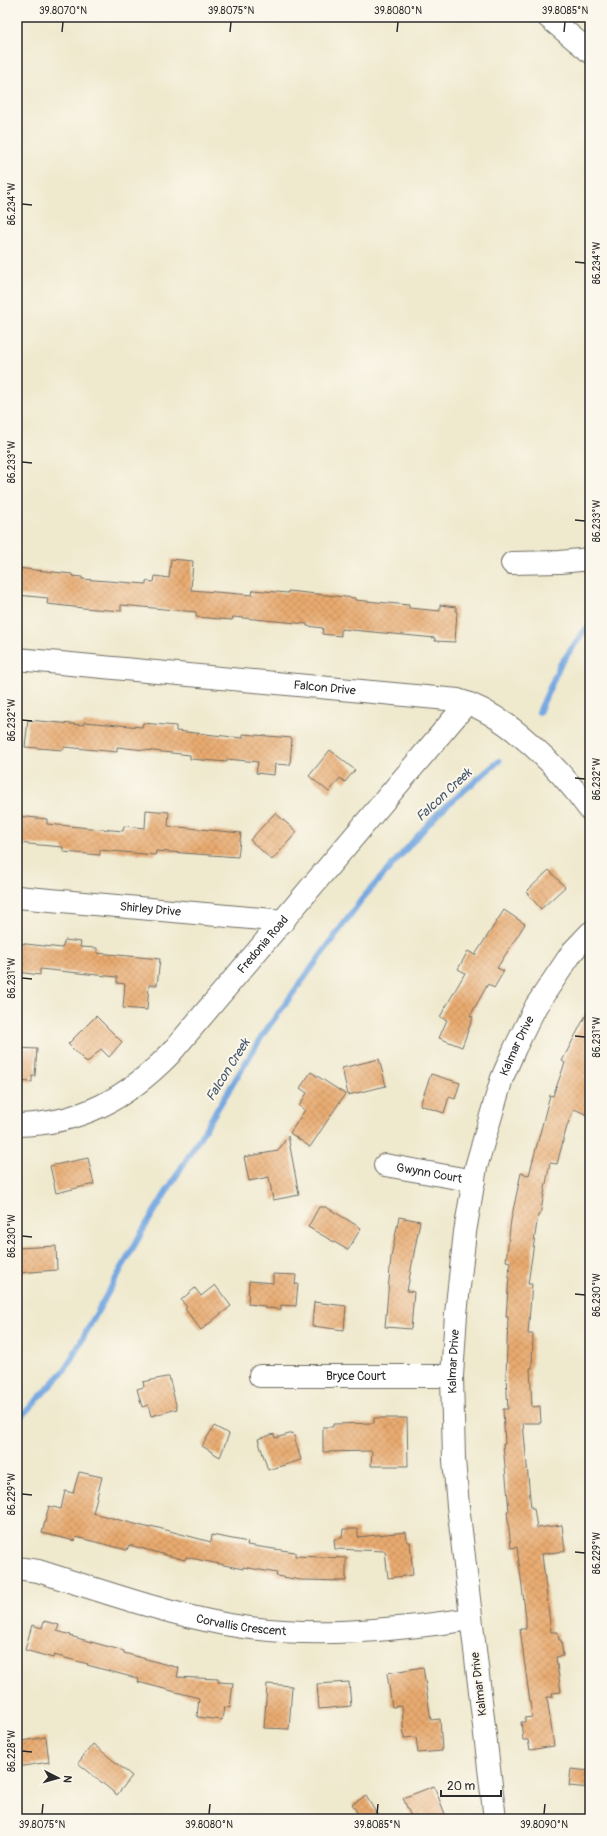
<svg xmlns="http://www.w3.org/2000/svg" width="607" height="1836" font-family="Pangolin,sans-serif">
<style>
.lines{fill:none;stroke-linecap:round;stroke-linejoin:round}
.stream{stroke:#76a8e1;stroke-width:6}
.building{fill:url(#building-cross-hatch)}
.minor-casing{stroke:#706e64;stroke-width:24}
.minor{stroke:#fff;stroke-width:22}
.ticks{fill:none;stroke:#2b2b2b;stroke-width:1.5}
.labels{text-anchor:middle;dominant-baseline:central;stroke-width:4;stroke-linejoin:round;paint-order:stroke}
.street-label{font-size:12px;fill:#2b2b2b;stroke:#fbf7ec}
.water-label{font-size:13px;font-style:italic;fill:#45576b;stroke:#fbf7ec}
.neatline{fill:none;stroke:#2b2b2b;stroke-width:1.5}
.ticks-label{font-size:10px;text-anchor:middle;fill:#2b2b2b}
</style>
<defs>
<pattern id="building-cross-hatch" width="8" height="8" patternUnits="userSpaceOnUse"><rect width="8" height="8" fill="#e8aa6f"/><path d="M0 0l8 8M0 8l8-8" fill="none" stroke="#c79260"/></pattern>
</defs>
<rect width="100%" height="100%" fill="#fbf7ec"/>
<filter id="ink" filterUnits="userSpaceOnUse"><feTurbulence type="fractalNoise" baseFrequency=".025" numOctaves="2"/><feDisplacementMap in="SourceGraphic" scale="8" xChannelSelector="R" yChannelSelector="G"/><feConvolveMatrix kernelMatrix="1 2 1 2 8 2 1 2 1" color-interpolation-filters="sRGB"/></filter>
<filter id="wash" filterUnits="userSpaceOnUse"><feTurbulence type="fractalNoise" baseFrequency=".012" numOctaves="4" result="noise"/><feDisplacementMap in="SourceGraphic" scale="16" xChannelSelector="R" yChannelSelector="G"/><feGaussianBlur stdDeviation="0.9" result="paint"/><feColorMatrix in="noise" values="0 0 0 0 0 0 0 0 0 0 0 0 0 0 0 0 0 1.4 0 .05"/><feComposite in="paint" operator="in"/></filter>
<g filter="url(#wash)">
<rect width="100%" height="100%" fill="#efe9ce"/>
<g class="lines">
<path class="stream" d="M539,712L560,665L585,630L590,627
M17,1421L65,1370L143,1230L264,1033L362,899L439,812L499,761"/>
</g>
<g id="blocks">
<path class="building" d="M171,559L193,561L191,590L252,595L253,590L288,593V591L355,598V600L409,605V608L440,611V605L456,607V612H457L455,642L435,641V638L352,630L341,629V636L322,634L323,628L307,626V624L233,617L232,620L196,617V612L121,605V611L83,608L47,604L48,598L17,595V568L72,574V576L82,577V579L146,584V581L154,582L155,576L169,578Z
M28,720L83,725L84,722L142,727L143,723L176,726V731L243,738V734L292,738L290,765L275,764L274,775L256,773L258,762L227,759V762L190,759V755L117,747V752L64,747L63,750L25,747Z
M330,750L355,770L345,782L340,778L329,792L309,776Z
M146,810L169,812L168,826L241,833L238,857L156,851L155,855L100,850V855L63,852V847L17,843V816L47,819V824L123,831L124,826L145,828Z
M275,813L297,832L272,860L250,840Z
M549,870L565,887L541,909L526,892Z
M504,910L525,924L497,968L504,971L494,988L488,984L470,1016L473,1017L462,1047L439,1038L447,1020L440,1017L465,973L458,969L468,951L475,955Z
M65,940L81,942L80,947L97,948V953L160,959L157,985H149L147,1010L123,1008L125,984L117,983V977L40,969V975L17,972V943L62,948Z
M590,1007V1116L574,1109L567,1126L557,1164L550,1163L540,1215H538L528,1284H532L528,1334H533L532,1368H530L532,1407L540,1406L541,1423H523L531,1508H534L537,1528L562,1525L565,1551L542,1554L551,1632H558L559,1640H561L563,1656L556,1657L561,1692L552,1693L553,1697H547L554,1746L530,1750L528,1740H523L521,1722H525V1718L532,1717L520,1629H526V1618L517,1547L511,1548L507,1511H509L503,1444H505L503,1409H508L506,1377L508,1317H506L510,1262L506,1261L511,1220L521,1173L529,1175L550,1095L553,1096L565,1063L562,1061Z
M96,1016L122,1042L109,1057L101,1049L87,1063L68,1044Z
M17,1048L37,1049L35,1076H32V1082L17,1081Z
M379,1059L386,1086L348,1095L342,1068Z
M311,1072L345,1094L310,1147L290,1133L305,1110L299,1106L307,1093L300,1088Z
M431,1074L460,1083L455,1099L449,1097L444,1113L420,1105Z
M288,1136L299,1195L273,1200L269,1177L249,1181L244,1157L278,1151Z
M88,1158L94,1184L56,1193L50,1166Z
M319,1207H326L361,1228L348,1250L308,1227Z
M399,1217L420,1221L407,1291L414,1292L411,1329L385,1327L391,1257Z
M56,1246L57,1270L17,1273V1248Z
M273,1274L296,1275L295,1284H298L296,1306L281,1305V1309L264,1308L265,1306L248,1304L249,1281L273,1283Z
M215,1285L231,1306L201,1330L185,1309L187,1307L181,1300L195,1288L201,1296Z
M314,1302L346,1306L344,1330L312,1326Z
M166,1377H169L177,1409L151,1416L148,1405L142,1407L137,1389L144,1387L143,1382Z
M374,1418H407L408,1466H371L372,1451L323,1452V1427H333V1424L374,1423Z
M214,1426L229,1434L220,1457L202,1446Z
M293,1433L301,1460L268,1470L258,1439L274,1434L275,1438Z
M79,1472L102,1477L93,1513L150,1528L151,1526L211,1542L212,1535L248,1542L247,1545L295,1552V1556L346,1558V1581L301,1580L276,1576L277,1573L243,1567V1569L186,1557L185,1560L129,1545L127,1550L76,1537L75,1541L42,1533L49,1506L61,1509L65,1491L73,1493Z
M343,1529H358V1537L406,1532L407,1542H410L413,1575L388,1578L385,1551L335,1549L334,1539L342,1538Z
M44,1621L59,1625L57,1631L71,1635L70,1636L124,1651V1653L179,1668L177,1677L218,1679V1682L233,1683L230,1708L224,1707L222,1720L197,1717L199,1698L138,1682L139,1679L87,1665L88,1664L54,1655L53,1658L25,1650L32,1625L42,1628Z
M423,1667L431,1720L440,1719L442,1751L418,1753L416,1737L404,1738L402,1706L392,1707L387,1673Z
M349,1682L351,1706L319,1709L317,1684Z
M267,1684L292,1686L289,1729L264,1728Z
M46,1737L49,1762L17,1767V1742Z
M93,1744L132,1776L117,1795L78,1763Z
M571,1769L590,1771V1788L569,1786Z
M434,1786L447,1819H412L403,1798Z
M366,1796L380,1819H361L352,1804Z"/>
</g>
</g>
<g filter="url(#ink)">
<use href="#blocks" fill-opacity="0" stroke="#706e64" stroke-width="1"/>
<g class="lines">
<g class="minor-casing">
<g id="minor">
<path d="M548,17L590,52"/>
<path d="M512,563L560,562L590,559"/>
<path id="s1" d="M17,659L458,700C508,714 560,769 590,810"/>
<path id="s2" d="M17,897L284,921"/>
<path id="s3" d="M17,1125C81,1124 127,1098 170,1054L467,703"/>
<path id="s4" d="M385,1165L474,1181"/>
<path id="s5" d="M260,1376H452"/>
<path id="s6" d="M17,1568L38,1571C99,1590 161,1612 224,1624C307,1639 388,1631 471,1619"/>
<path id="s7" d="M495,1819L458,1506L454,1460L452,1376L456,1314L465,1232L476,1167L502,1078L515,1048L536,1006L573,951L590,933"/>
</g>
</g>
<use href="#minor" class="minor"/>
</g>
</g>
<path class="ticks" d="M62,32L63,22M230,32L231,22M397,32L398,22M564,32L565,22M22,204L32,205M575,262L585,263M22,462L32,463M575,520L585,521M22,720L32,721M575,778L585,779M22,978L32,979M575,1036L585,1037M22,1236L32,1237M575,1294L585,1295M22,1494L32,1495M575,1552L585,1553M22,1751L32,1752M42,1814L43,1804M209,1814L210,1804M377,1814L378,1804M544,1814L545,1804"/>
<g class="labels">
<g class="street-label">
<text stroke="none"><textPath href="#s1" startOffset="309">Falcon Drive</textPath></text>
<text stroke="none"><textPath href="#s2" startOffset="134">Shirley Drive</textPath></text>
<text stroke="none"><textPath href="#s3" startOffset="317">Fredonia Road</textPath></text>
<text stroke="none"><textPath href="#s7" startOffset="784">Kalmar Drive</textPath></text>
<text stroke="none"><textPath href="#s4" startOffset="45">Gwynn Court</textPath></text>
<text stroke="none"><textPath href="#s7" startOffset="460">Kalmar Drive</textPath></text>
<text stroke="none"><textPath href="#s5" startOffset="96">Bryce Court</textPath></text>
<text stroke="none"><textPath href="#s6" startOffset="232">Corvallis Crescent</textPath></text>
<text transform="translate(479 1684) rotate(-97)">Kalmar Drive</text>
</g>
<g class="water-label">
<text transform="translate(444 795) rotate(-43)">Falcon Creek</text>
<text transform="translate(228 1070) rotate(-58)">Falcon Creek</text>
</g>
</g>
<rect width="607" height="1836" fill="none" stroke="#fbf7ec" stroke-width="44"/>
<g transform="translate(58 1778) rotate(96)" stroke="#fbf7ec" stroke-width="3" paint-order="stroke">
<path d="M0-3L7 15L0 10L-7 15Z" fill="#2b2b2b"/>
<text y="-6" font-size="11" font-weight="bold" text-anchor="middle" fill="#2b2b2b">N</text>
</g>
<path d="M441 1790v6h60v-6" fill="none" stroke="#2b2b2b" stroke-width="2"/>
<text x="447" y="1790" font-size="12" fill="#2b2b2b" stroke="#fbf7ec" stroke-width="3" paint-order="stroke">20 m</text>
<rect x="22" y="22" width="563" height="1792" class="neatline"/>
<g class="ticks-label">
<text x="63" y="14">39.8070°N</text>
<text x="231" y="14">39.8075°N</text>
<text x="398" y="14">39.8080°N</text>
<text x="565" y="14">39.8085°N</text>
<text transform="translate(11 204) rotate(-90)" y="4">86.234°W</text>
<text transform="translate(596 263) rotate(-90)" y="4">86.234°W</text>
<text transform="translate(11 462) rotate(-90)" y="4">86.233°W</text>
<text transform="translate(596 521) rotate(-90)" y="4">86.233°W</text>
<text transform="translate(11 720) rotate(-90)" y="4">86.232°W</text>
<text transform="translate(596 779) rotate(-90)" y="4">86.232°W</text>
<text transform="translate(11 978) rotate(-90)" y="4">86.231°W</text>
<text transform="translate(596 1037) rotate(-90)" y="4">86.231°W</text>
<text transform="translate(11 1236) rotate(-90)" y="4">86.230°W</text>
<text transform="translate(596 1295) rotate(-90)" y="4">86.230°W</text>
<text transform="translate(11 1494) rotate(-90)" y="4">86.229°W</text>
<text transform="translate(596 1553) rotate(-90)" y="4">86.229°W</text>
<text transform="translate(11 1751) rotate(-90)" y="4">86.228°W</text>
<text x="42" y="1828">39.8075°N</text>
<text x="209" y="1828">39.8080°N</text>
<text x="377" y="1828">39.8085°N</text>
<text x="544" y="1828">39.8090°N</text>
</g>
</svg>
